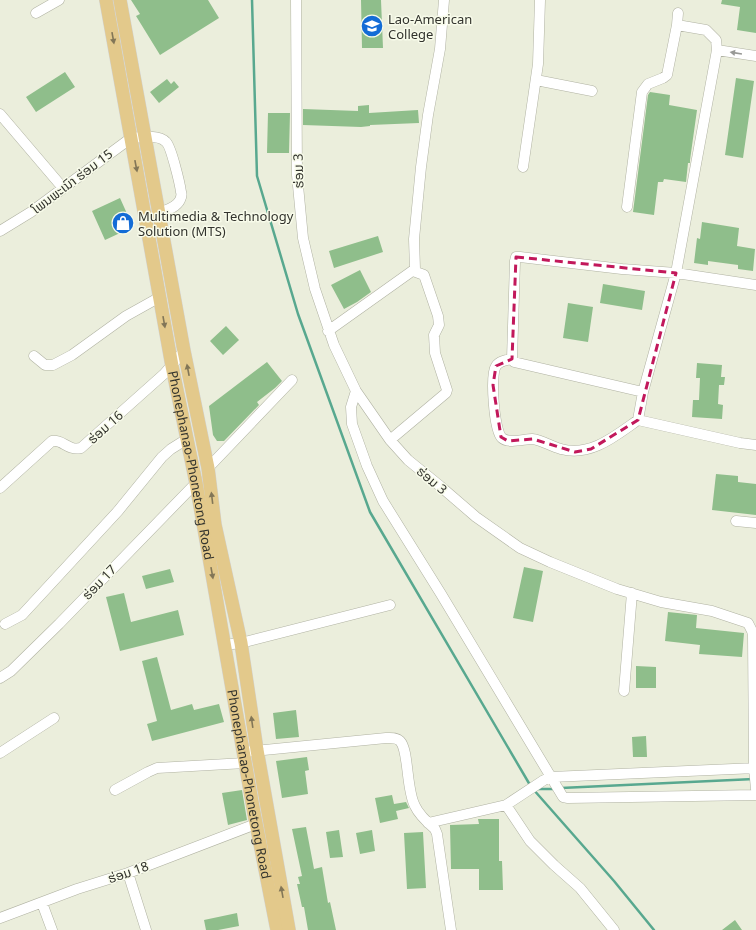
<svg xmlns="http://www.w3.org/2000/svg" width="756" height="930" font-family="'Noto Sans','Noto Sans Lao',sans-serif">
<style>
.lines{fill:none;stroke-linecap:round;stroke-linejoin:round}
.stream{stroke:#58a88f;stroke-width:2.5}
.building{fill:#8fbe8b}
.minor-casing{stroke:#b0b2a2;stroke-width:11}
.major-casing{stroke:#d2d2d1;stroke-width:14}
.minor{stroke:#fff;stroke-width:10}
.major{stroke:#e3c98b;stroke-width:13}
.oneway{fill:#827657}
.oneway2{fill:#989996}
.marked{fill:none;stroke:#c2185b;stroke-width:3;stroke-dasharray:8 5;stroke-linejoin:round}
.labels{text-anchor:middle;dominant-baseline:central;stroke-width:3;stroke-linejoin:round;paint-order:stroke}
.poi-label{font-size:13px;fill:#32332d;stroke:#f8fbea;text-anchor:start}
.street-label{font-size:13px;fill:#32332d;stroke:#f8fbea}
</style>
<rect width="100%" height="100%" fill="#ebeedc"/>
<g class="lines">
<path class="stream" d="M252,0L257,176L298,314L370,512L530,785
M561,788L754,779
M533,789L614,881L654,930
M537,789H554"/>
</g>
<path class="building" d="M131,0H208L219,18L160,55L136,16L140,14Z
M361,0H381L383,48H362Z
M722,0H756V33L737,30L740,7L721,4Z
M65,72L75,87L36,112L26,97Z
M736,78L754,81L743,158L725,155Z
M167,79L171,84L174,81L179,87L159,103L150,92Z
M650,92L670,95L669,105L697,110L690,160V163H688L686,182L664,179L663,182H658L654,215L633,212L648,95Z
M369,105V113L418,110L419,123L370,125V126L361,127L303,125V109L358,111V106Z
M268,113H290L289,153H267Z
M120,198L133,227L105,240L92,211Z
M702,222L739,228L737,246L755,249L753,271L738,269V265L708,261V265L694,263L697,238L700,239Z
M378,236L383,252L334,268L329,251Z
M360,270L371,292L357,302L344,309L331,285Z
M603,284L645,291L642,310L600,303Z
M568,303L593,307L588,342L563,338Z
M226,326L239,340L223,355L210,341Z
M267,362L282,381L275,388L257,402L259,405L224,441H217L213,435L209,406Z
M697,363L722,365L721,377H725L724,385H719L718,404L723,405L722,419L692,417L693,400H699L700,378H696Z
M716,474L738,476V482L756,484V515L712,510Z
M524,567L543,571L533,622L513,618Z
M170,569L174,582L146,589L142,576Z
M124,593L131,622L178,610L184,635L120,651L106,597Z
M668,612L697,615L696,628L744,633L742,657L699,654L700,645L665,641Z
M157,657L171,710L192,704L194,710L219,704L224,722L152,741L147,724L157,721L142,661Z
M636,666L656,667V688H636Z
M296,710L299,737L276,739L273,713Z
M646,736L647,757H633L632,737Z
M307,757L309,770L305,771L308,794L282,798L276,761Z
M242,790L247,820L228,825L222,793Z
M392,795L394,804L406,802L409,808L396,811L398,819L380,823L375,798Z
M478,819H499V861H502L503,890H479V869H451L450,825L479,824Z
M306,827L314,869L322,867L328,903L330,902L336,930H308L304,907H302L297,884H300L298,877L302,876L292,829Z
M339,830L343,857L330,858L326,832Z
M372,830L375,851L360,854L356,833Z
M423,832L426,888L407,889L404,833Z
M237,913L239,926L218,930H206L204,920Z
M735,920L742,930H722Z"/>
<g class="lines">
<g class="minor-casing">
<path id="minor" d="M296,0L297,175L303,238L315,289L334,345L356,391L390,440L408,460L440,486L476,517L520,548L550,562L617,589L661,602L712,611L748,623L752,631L753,635L754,768L756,789
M36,13L59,0
M717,50L756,56
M536,80L592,91
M0,114L63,188
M523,167L538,64L540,0
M627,207L642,92L648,84L663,78L667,75L677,25L678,13
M0,231L31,212L131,138C140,137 159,134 166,142C171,146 180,184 181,192C182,194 181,198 180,200C176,208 166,210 159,213
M328,331L415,269
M34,356L45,365H53L72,355L126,316L160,297
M512,359C506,360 499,361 496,366C490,375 494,431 502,438C509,444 524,439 532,439C543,440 551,447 561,449C591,457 615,436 638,420L643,392L676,273L717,50L716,40L706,30L677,25
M356,391L351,407L352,424L367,466L383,501L441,594L563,797L568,798L756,795
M643,392L514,362L512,359L515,261L516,257H520L622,269L676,273L756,285
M638,420L740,443L756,445
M390,440L446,393L447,390L435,353L434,335L439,325L438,316L424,275L416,272L415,269L414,239L421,167L428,115L440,49L444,0
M208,468L292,380
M0,488L52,441C63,439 67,451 81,448L164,374L184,351
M736,521L756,523
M5,624L22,615L118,511L162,457L171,449L187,439
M224,645L241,643L390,605
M0,678L11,671L59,624L196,483
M624,691L632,593
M243,752L386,738C391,738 396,737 400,741C409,750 406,790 415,806C419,815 428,823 435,829L437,834L451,930
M0,753L54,718
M115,790L148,772L157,768L245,763
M506,805L530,841L554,865L580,888L614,930
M428,823L506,805L544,780L551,777L756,768
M128,873L146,930
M42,903L52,930
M0,918L77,889L128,873L256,824"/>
</g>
<g class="major-casing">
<g id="major">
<path id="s1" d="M106,0L172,366L196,483L254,813L277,930"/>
<path d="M120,0L184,351L208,468L215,525L241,643L257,750L289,930"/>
</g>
</g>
<use href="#minor" class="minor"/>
<use href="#major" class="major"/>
</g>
<defs><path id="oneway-solid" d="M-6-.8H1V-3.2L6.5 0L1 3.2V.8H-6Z"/></defs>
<g class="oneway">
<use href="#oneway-solid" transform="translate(113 38) rotate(80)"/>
<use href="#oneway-solid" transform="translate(136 166) rotate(79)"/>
<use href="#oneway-solid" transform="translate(164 322) rotate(80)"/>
<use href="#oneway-solid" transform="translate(188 370) rotate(-101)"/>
<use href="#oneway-solid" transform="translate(212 498) rotate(-97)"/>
<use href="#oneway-solid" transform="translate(212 573) rotate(80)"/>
<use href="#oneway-solid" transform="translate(252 722) rotate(-98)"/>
<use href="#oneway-solid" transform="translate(282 892) rotate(-100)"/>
</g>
<use class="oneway2" href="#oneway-solid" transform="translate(736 53) rotate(-171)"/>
<path class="marked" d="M516,257L676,273L638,420L591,449L575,452L533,439L508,441L501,437L493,385L496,366L512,359Z"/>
<defs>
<g id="school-disc" transform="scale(1.15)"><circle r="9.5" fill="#136cd6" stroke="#f8fbea"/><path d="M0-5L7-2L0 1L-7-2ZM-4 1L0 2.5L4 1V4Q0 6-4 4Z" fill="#fff"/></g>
<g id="shop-disc" transform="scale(1.15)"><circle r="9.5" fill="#136cd6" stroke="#f8fbea"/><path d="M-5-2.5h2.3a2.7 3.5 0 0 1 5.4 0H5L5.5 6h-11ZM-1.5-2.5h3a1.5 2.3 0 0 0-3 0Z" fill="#fff"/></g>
</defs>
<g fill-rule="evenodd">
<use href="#school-disc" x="372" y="26"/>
<use href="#shop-disc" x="123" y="223"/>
</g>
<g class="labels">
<g class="poi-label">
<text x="388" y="19">Lao-American<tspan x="388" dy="15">College</tspan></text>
<text x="138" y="216">Multimedia &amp; Technology<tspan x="138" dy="15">Solution (MTS)</tspan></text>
</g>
<g class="street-label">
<text transform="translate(298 171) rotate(-92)">ຮ່ອມ 3</text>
<text transform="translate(72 181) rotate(-37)">ໂພນພະເນົາ ຮ່ອມ 15</text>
<text transform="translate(105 427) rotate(-42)">ຮ່ອມ 16</text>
<text stroke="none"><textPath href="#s1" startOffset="473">Phonephanao-Phonetong Road</textPath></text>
<text transform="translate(432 480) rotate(40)">ຮ່ອມ 3</text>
<text transform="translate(99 582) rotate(-46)">ຮ່ອມ 17</text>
<text stroke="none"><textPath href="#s1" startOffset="797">Phonephanao-Phonetong Road</textPath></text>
<text transform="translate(128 872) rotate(-19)">ຮ່ອມ 18</text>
</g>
</g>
</svg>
